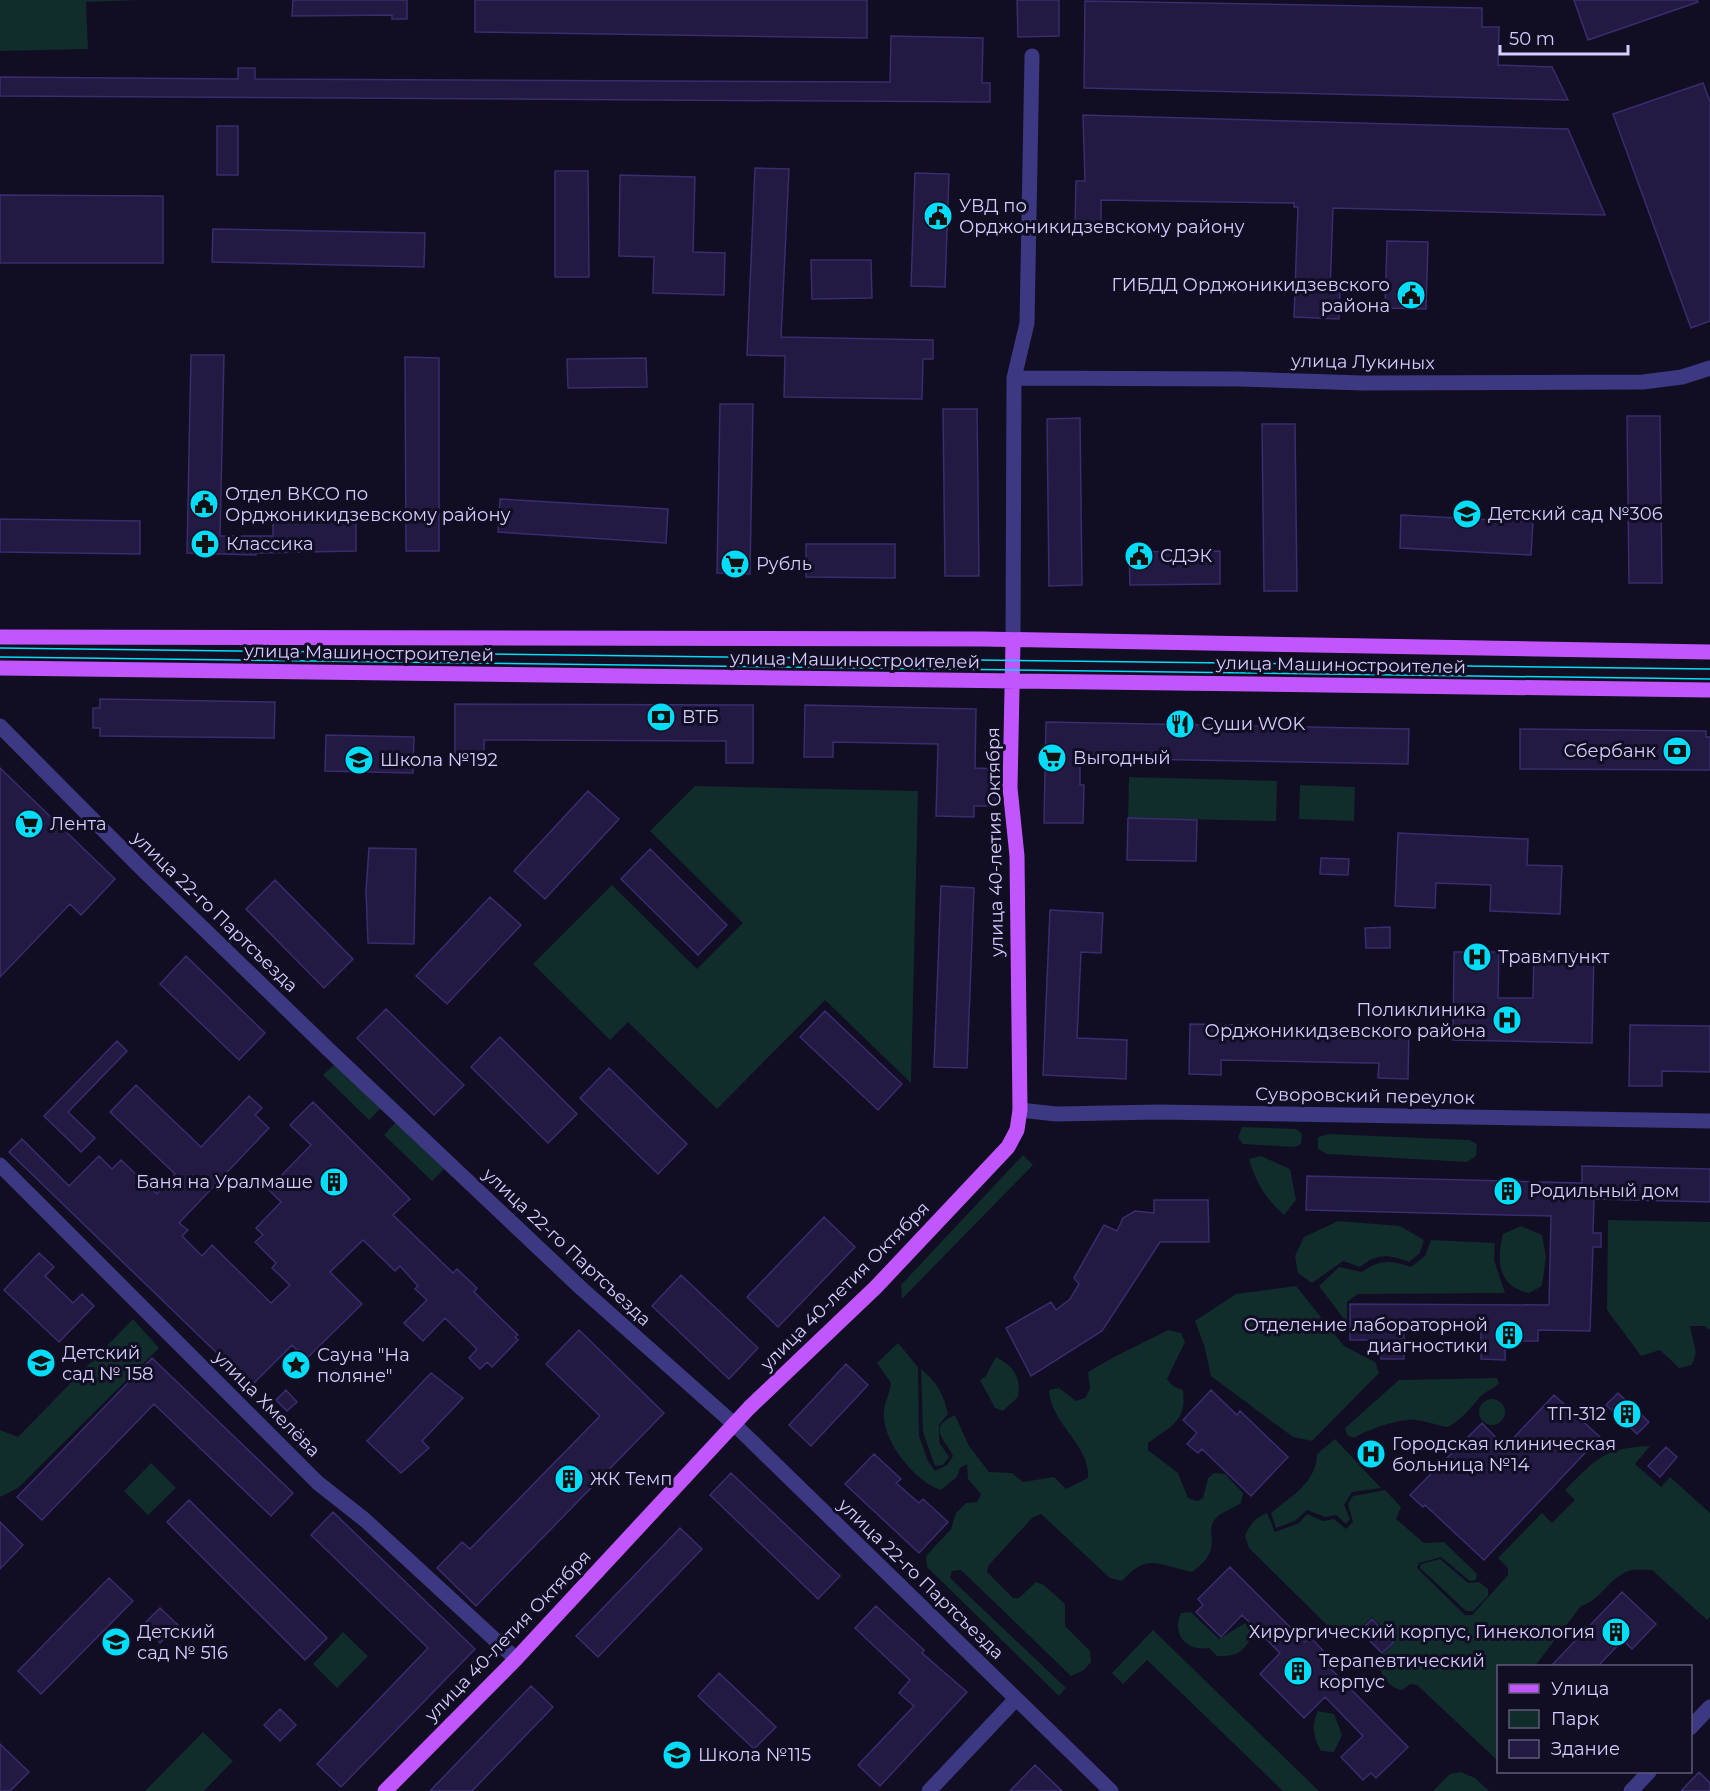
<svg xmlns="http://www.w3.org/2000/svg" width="1710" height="1791" font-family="Montserrat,sans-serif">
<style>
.green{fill:#102c2b}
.building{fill:#221a43;stroke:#3a2c6e;stroke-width:1.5}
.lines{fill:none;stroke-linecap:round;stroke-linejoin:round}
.minor{stroke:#3c3881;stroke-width:15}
.major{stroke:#c156fe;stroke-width:15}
.tram{stroke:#01dcf8;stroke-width:1.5}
.labels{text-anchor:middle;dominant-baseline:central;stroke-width:6;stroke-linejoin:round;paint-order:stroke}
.poi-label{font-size:18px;fill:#d4ceff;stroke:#110d22;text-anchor:start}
.street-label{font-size:18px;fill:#d4ceff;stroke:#110d22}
</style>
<rect width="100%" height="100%" fill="#110d22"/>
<path class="green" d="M0,0H141L86,2L88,49L0,51Z
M1129,777L1277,781L1276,821L1128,818Z
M1300,785L1355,787L1354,821L1299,819Z
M695,786L918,791L911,1083L825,1000L717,1109L628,1022L610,1040L533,964L612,885L697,969L743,923L650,831Z
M336,1063L382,1107L369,1120L323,1075Z
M396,1122L444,1169L432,1181L384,1135Z
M1242,1127L1296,1129L1302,1134L1301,1144L1295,1147L1243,1144L1238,1138Z
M1329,1134L1469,1140L1477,1144L1476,1156L1467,1162L1327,1154L1318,1149V1137Z
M1023,1155L1033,1165L902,1299L901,1285Z
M1261,1156L1290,1169L1296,1200L1284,1215C1266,1199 1256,1183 1249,1159Z
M1608,1220L1710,1222V1330L1704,1326H1690L1696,1353L1692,1365L1679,1368L1660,1350L1641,1356L1607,1310Z
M1338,1221L1400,1226L1424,1240L1420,1253L1409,1262C1389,1254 1377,1253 1360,1267L1343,1261L1312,1283L1298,1273L1295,1256L1304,1237Z
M1521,1226L1542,1235L1546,1257L1542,1286L1529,1293C1498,1287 1496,1261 1503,1234Z
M1431,1240L1495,1243L1494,1260L1505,1293L1358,1294L1347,1302V1323L1319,1286L1339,1267L1362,1272C1380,1259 1391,1260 1411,1267L1425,1256Z
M1296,1286L1344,1346L1375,1362L1379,1373L1312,1441L1293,1437L1211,1376L1204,1345L1195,1321L1236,1294Z
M133,1319L159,1348L18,1488L0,1497V1430L18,1437Z
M1168,1330L1181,1333L1185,1342L1167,1379L1173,1386L1183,1390C1187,1422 1171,1426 1148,1443V1450L1178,1473L1188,1498L1197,1501L1203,1498L1208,1478L1214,1473L1225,1474L1243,1493L1241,1503C1234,1508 1222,1512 1216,1518C1202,1533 1227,1547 1192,1572C1158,1565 1148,1552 1122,1581L1110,1578L1041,1514L1032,1518L988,1566L987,1572L1013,1598H1019L1036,1582L1044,1585L1065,1604V1626L1090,1651L1091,1662L1084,1670L1071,1676L961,1570L952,1571L950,1578L1066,1688L1059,1696L927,1567L926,1556L951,1529L956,1513L966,1503L977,1502L981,1494L968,1479L967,1464L960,1468L957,1477L941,1490C915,1482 880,1439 884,1410C885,1402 890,1392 891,1383L877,1363L898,1343L918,1367L919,1436L928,1461L935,1471L947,1465L953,1456C947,1441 925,1428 955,1415L969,1446L989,1472L1012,1473L1023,1482L1054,1477L1066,1489L1088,1478C1091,1446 1050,1423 1049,1390L1059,1388L1076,1401L1085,1398L1090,1389L1088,1372C1114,1356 1141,1344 1168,1330Z
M996,1357C1014,1366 1021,1377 1018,1397L1003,1411L995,1408L980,1380L985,1377Z
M921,1369C937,1382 943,1393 948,1414L939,1425V1442L949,1457L943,1465L935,1466L923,1432Z
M1497,1378L1499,1383C1494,1389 1485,1391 1480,1397C1469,1410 1463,1418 1448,1427C1438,1426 1427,1421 1416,1420C1401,1418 1366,1430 1354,1438L1347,1435L1345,1428L1399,1380Z
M1479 1412a13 13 0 1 1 26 0a13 13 0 1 1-26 0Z
M1335,1439L1381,1488L1352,1492L1344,1505L1350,1519L1346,1524L1336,1515L1325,1517L1307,1510L1295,1521L1276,1528L1271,1513C1290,1497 1317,1482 1317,1454Z
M1650,1446L1635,1464L1661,1487L1670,1477L1710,1513V1617L1707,1620L1652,1570C1646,1570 1638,1569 1632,1570C1610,1575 1602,1600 1581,1606L1535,1666H1498V1761L1417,1685L1410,1684L1402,1690C1388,1688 1379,1673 1378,1659L1396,1641L1372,1617L1361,1628L1328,1626L1249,1548L1245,1536C1250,1524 1255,1518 1267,1513L1275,1532L1299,1523L1307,1514L1323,1521L1334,1519L1346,1529L1353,1522L1348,1504L1353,1496L1385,1490L1401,1507L1396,1519L1424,1543L1444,1542L1477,1574L1476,1580L1470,1581L1441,1557L1419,1563L1417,1568L1465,1615H1472L1508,1575V1568L1498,1558L1542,1513L1552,1523L1575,1500L1565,1490C1597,1458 1604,1448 1650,1446Z
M151,1463L176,1488L148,1515L124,1491Z
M1440,1559L1468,1583L1479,1582L1488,1589V1596L1473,1611H1466L1420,1568L1421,1564Z
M1191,1612L1219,1639L1245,1623L1255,1632C1244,1650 1240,1657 1217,1656L1209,1648C1186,1652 1171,1633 1181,1613Z
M1153,1630L1319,1791H1283L1147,1660L1123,1684L1112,1673Z
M343,1632L368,1656L337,1688L313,1664Z
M1318,1711L1334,1714L1342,1735L1334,1752L1321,1751C1313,1738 1311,1725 1318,1711Z
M203,1732L233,1761L204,1791H145Z
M1461,1772L1475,1778L1489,1791H1433L1450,1774Z"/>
<path class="building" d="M293,0H407V19H392V15L292,16Z
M475,0H867V38L475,32Z
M1017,0H1059V36L1018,37Z
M1574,0H1697L1698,2L1588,40Z
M1085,1L1482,8V27H1499L1498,65L1552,67L1568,100L1084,88Z
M891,36L983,38L982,83H990V102L0,96V77L238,79V68H255V79L890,82Z
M1703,83L1710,102V321L1691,328L1613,114Z
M1083,115L1568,129L1605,215L1333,208L1330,291H1340L1339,319L1294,317L1298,207H1294V203L1101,200V227H1075L1076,181H1085Z
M217,126H238V175H217Z
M755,168L789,169L781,337L933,340V359H923L922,399L784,397L785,356L747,355Z
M555,171H588L589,277H555Z
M915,173L949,174L945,287L911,286Z
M620,175L695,177L693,252L725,253L724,295L653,293L654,257L619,256Z
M0,195L163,196V263H0Z
M213,229L425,233L424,267L212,262Z
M1387,241L1428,242L1426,309L1385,308Z
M811,260H871L872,298L812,299Z
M191,355H224L220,536H273V519L356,518V551L256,553V555L187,553Z
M405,357L439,358V551H406Z
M646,358L647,387L568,388L567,359Z
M720,404H753L750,574L717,573Z
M943,409H977L979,576H945Z
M1627,416H1660L1662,583H1629Z
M1080,418L1082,585L1049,586L1047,419Z
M1262,424H1295L1297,591H1264Z
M500,499L668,509L666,543L498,532Z
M1401,515L1533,522L1531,555L1400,548Z
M0,519L140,521V554L0,552Z
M806,544H895V578L806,577Z
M1220,551V584L1130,585L1129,552Z
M100,699L275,702L274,738L100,736V728H93V708H100Z
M455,704L753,705V763H726V741L484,740V756H455Z
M805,705L976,709L975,768L997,769L996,806H974V817L936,816L938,744L833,742V757H804Z
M1046,722L1409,729L1408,764L1080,758V785H1084L1083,823H1044Z
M1520,729L1706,731V737H1710V770L1520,769Z
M326,735L414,737L413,773L325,771Z
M0,768L115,879L81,915L70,904L0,977Z
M588,791L619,819L545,899L514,871Z
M1128,818L1197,820L1196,861L1127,860Z
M1398,833L1528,839L1527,865L1562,866L1560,914L1490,911L1491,885L1436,883L1435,908L1395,906Z
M369,848L416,849L414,944L368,943L366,891Z
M650,849L727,925L698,955L621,879Z
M1321,858L1349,859L1348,875L1320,874Z
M275,880L353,959L324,988L246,909Z
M941,886L974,888L967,1068L934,1067Z
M490,897L521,925L447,1004L416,976Z
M1050,910L1103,913L1101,953L1081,952L1077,1038L1127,1040L1126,1079L1043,1075Z
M1390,927V948H1366L1365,928Z
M1534,951L1594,952L1592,1043L1453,1040L1454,952H1499L1498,998H1533Z
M186,956L265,1033L239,1060L160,984Z
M386,1009L464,1085L434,1115L357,1038Z
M825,1011L902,1084L878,1110L800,1037Z
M1190,1024L1409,1028L1408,1079L1378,1078L1379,1063H1366L1221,1060V1075L1189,1074Z
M1630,1025L1710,1026V1072L1662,1071V1086H1629Z
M500,1037L577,1114L548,1143L471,1067Z
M117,1041L127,1051L68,1112L95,1138L81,1152L44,1116Z
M609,1068L687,1144L658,1174L580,1098Z
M136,1085L201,1147L249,1096L262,1108L255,1115L269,1128L179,1223L188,1230L182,1236L202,1256L212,1245L271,1303L290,1285L272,1268L276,1263L255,1242L263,1235L256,1228L281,1202L268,1189L311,1145L290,1125L313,1102L410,1199L393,1215L453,1273L457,1269L477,1288L474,1292L518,1335L515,1337L518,1340L492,1367L487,1362L480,1369L469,1358L477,1349L445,1318L423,1341L404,1323L427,1300L415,1289L418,1286L400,1266L395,1271L363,1240L330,1272L362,1304L306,1359L292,1345L251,1386L9,1152L22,1139L69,1186L99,1156L112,1169L121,1160L157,1194L175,1174L110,1112Z
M1582,1166L1710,1169V1202L1594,1199L1593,1233H1601V1247H1593L1590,1331L1538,1330V1341H1505V1360L1481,1359V1331L1404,1330V1359H1381V1340H1350V1304L1549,1305L1551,1216L1306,1210L1307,1176L1582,1183Z
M1154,1200H1208L1209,1242H1160L1102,1331L1031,1376L1006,1328L1051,1302L1056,1310L1070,1299L1079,1284L1074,1278L1104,1225L1117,1231L1123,1218L1135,1211L1154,1213Z
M824,1217L855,1247L778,1327L747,1297Z
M39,1253L54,1267L45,1276L73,1303L82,1294L94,1306L59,1342L4,1290Z
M681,1275L758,1348L729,1379L652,1306Z
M579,1330L664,1413L476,1606L437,1568L462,1542L470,1549L600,1416L546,1364Z
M152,1358L293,1493L271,1516L154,1404L42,1520L17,1497Z
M846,1364L868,1385L811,1446L789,1425Z
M431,1373L463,1398L422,1441L429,1448L401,1473L367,1441Z
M286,1390L297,1402L287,1411L276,1400Z
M1211,1390L1237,1415L1240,1411L1288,1457L1251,1496L1202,1449L1198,1453L1187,1444L1197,1433L1183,1420Z
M1618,1393L1649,1422L1637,1434L1606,1405Z
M1554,1395L1600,1437L1484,1560L1425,1505L1423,1507L1410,1495L1482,1423L1505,1447Z
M1666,1447L1677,1457L1660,1477L1648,1466Z
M874,1454L901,1479L896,1483L919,1503L923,1499L948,1522L919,1553L845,1484Z
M731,1473L840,1576L818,1599L710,1495Z
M189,1500L327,1638L305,1660L167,1522Z
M333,1512L475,1649L341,1787L317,1764L428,1648L311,1535Z
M0,1522L23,1545L0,1569Z
M680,1528L702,1549L598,1657L576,1636Z
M1230,1567L1305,1642L1310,1637L1335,1663L1330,1668L1408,1747L1376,1778L1371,1773L1363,1780L1341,1757L1363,1736L1325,1697L1304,1718L1260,1674L1280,1653L1242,1615L1221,1637L1196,1612L1203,1605L1198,1599Z
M109,1578L133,1601L41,1694L18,1671Z
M1622,1592L1656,1624L1632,1649L1623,1640L1598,1666H1551Z
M876,1606L924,1650L922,1653L967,1692L880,1786L858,1765L914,1706L899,1693L910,1680L855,1628Z
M160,1608L178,1625L160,1643L143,1625Z
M1372,1619L1394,1642L1382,1653L1360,1631Z
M719,1673L776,1727L754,1749L698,1696Z
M531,1686L553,1707L472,1791H430Z
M280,1709L296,1725L280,1741L264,1725Z
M0,1744L29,1772L10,1791H0Z
M1035,1765L1062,1791H1010Z
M1699,1772L1710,1783V1791H1681Z"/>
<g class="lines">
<path class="minor" d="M1014,378L1240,379L1362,383L1643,382L1682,377L1710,368
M1013,641L1014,378L1027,323L1032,56
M0,726L143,870L328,1049L582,1289L734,1424L1111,1791
M1020,1110L1056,1114L1159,1112L1710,1121
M0,1165L318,1483L365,1520L516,1659
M1690,1728L1710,1707
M929,1791L1016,1699
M1631,1791L1649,1772"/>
<path class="major" d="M0,637L983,639L1710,652
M0,668L1710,690
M385,1791L516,1659L749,1408L876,1287L1008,1147L1017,1130L1020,1110L1017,856L1010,788L1013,641"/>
<path class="tram" d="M0,648L1710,669
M0,657L1710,679"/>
</g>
<defs>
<g id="civic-disc" transform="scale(1.5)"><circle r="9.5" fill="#01dcf8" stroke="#110d22"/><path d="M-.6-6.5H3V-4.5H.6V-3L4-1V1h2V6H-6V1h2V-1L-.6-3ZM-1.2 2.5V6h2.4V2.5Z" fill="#111"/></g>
<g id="school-disc" transform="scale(1.5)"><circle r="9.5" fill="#01dcf8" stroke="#110d22"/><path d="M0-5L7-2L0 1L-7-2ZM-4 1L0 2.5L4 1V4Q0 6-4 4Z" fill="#111"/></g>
<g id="pharmacy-disc" transform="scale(1.5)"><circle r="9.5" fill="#01dcf8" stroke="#110d22"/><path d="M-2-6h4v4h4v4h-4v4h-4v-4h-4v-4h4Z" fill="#111"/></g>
<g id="supermarket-disc" transform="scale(1.5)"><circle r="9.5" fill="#01dcf8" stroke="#110d22"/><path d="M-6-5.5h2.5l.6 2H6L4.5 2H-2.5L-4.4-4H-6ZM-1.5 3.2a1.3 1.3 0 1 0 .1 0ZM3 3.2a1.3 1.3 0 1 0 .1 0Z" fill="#111"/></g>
<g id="bank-disc" transform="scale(1.5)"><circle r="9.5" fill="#01dcf8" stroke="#110d22"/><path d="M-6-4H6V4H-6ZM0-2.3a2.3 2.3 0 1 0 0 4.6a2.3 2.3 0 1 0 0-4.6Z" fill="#111"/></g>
<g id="restaurant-disc" transform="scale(1.5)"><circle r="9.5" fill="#01dcf8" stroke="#110d22"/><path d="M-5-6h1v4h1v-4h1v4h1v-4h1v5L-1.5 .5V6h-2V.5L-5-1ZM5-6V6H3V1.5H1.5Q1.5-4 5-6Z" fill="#111"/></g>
<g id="hospital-disc" transform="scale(1.5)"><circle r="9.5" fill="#01dcf8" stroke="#110d22"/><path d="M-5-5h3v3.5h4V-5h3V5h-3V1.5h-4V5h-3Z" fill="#111"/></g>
<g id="building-disc" transform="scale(1.5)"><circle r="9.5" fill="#01dcf8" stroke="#110d22"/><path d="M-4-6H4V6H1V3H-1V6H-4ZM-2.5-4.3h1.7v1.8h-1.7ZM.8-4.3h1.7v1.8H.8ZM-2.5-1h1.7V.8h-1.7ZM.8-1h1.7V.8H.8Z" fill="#111"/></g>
<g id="sight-disc" transform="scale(1.5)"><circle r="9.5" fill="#01dcf8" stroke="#110d22"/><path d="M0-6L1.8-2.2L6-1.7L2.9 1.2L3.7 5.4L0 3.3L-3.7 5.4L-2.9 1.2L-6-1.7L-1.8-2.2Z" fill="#111"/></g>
</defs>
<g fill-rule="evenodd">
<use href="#civic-disc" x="938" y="216"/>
<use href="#civic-disc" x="1411" y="295"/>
<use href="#civic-disc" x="204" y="504"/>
<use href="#school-disc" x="1467" y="514"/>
<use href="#pharmacy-disc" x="205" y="544"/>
<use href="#civic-disc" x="1139" y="556"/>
<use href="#supermarket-disc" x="735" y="564"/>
<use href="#bank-disc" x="661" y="717"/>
<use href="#restaurant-disc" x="1180" y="724"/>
<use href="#bank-disc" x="1677" y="751"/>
<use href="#supermarket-disc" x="1052" y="758"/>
<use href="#school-disc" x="359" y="760"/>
<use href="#supermarket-disc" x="29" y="824"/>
<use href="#hospital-disc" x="1477" y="957"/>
<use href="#hospital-disc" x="1507" y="1020"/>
<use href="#building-disc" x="334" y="1182"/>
<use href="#building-disc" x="1508" y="1191"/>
<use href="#building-disc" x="1509" y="1335"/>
<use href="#school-disc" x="41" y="1363"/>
<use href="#sight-disc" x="296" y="1365"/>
<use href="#building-disc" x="1627" y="1414"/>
<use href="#hospital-disc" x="1371" y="1454"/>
<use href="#building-disc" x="569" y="1479"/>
<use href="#building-disc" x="1616" y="1632"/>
<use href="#school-disc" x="116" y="1642"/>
<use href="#building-disc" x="1298" y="1671"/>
<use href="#school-disc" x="677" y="1755"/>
</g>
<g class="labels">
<g class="poi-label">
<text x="959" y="206">УВД по<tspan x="959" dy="21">Орджоникидзевскому району</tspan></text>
<text x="1390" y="285" text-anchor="end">ГИБДД Орджоникидзевского<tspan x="1390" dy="21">района</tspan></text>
<text x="225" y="494">Отдел ВКСО по<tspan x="225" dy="21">Орджоникидзевскому району</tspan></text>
<text x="1488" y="514">Детский сад №306</text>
<text x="226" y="544">Классика</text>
<text x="1160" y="556">СДЭК</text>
<text x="756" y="564">Рубль</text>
<text x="682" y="717">ВТБ</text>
<text x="1201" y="724">Суши WOK</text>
<text x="1656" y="751" text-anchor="end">Сбербанк</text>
<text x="1073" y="758">Выгодный</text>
<text x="380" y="760">Школа №192</text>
<text x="50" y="824">Лента</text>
<text x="1498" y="957">Травмпункт</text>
<text x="1486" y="1010" text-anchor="end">Поликлиника<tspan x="1486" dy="21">Орджоникидзевского района</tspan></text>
<text x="313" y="1182" text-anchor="end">Баня на Уралмаше</text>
<text x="1529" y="1191">Родильный дом</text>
<text x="1488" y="1325" text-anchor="end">Отделение лабораторной<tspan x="1488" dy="21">диагностики</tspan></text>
<text x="62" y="1353">Детский<tspan x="62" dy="21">сад № 158</tspan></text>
<text x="317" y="1355">Сауна "На<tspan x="317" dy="21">поляне"</tspan></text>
<text x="1606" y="1414" text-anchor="end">ТП-312</text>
<text x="1392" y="1444">Городская клиническая<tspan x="1392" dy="21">больница №14</tspan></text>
<text x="590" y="1479">ЖК Темп</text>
<text x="137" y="1632">Детский<tspan x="137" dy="21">сад № 516</tspan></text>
<text x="1595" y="1632" text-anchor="end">Хирургический корпус, Гинекология</text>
<text x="1319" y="1661">Терапевтический<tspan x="1319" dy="21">корпус</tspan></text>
<text x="698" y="1755">Школа №115</text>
</g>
<g class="street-label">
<text transform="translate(1363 362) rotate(1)">улица Лукиных</text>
<text transform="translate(369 653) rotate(1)">улица Машиностроителей</text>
<text transform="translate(855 660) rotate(1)">улица Машиностроителей</text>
<text transform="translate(1341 665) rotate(1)">улица Машиностроителей</text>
<text transform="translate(995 842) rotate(-91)">улица 40-летия Октября</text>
<text transform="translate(215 912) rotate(44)">улица 22-го Партсъезда</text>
<text transform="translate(1365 1096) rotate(1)">Суворовский переулок</text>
<text transform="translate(567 1247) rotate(43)">улица 22-го Партсъезда</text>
<text transform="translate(845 1286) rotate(-45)">улица 40-летия Октября</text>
<text transform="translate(267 1404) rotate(45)">улица Хмелёва</text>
<text transform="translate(921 1579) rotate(44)">улица 22-го Партсъезда</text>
<text transform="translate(508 1636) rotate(-46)">улица 40-летия Октября</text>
</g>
</g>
<rect x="1497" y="1665" width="195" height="108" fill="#110d22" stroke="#5f5a7a" stroke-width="1.5"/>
<rect x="1509" y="1684" width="30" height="9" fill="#c156fe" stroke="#5f5a7a" stroke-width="1.5"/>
<text x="1551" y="1695" font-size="18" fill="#d4ceff">Улица</text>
<rect x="1509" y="1710" width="30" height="18" fill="#102c2b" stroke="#5f5a7a" stroke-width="1.5"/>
<text x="1551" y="1725" font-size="18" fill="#d4ceff">Парк</text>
<rect x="1509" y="1740" width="30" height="18" fill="#221a43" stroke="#5f5a7a" stroke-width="1.5"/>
<text x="1551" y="1755" font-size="18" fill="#d4ceff">Здание</text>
<path d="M1500 45v9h128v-9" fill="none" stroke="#d4ceff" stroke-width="3"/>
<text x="1509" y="45" font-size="18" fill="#d4ceff" stroke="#110d22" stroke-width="4.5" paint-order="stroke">50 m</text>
</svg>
